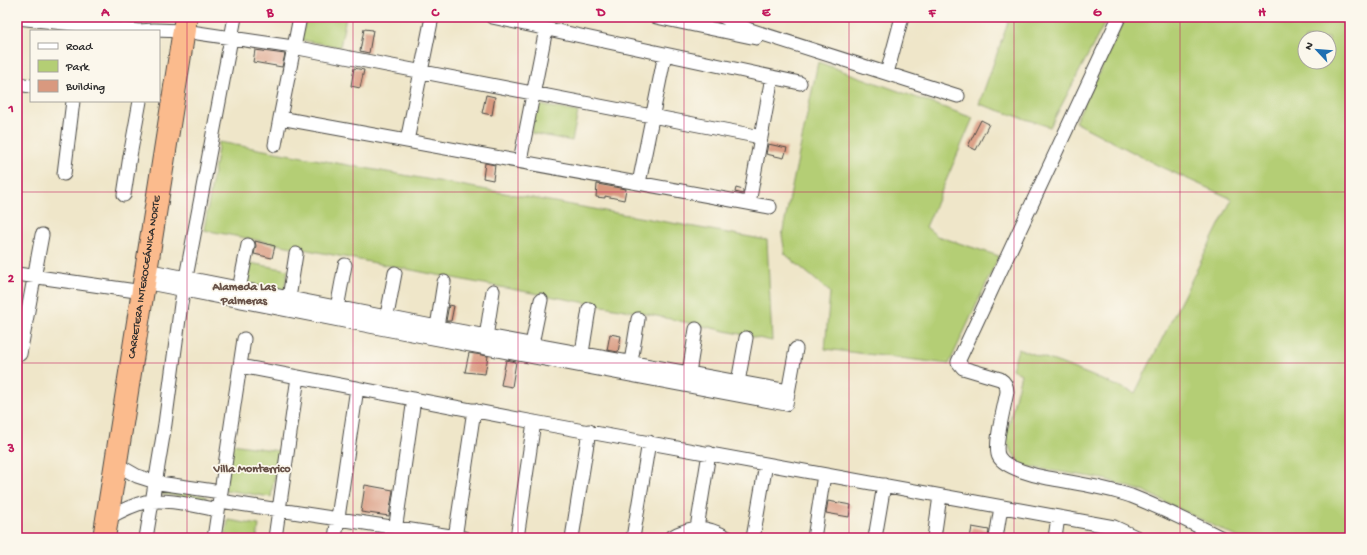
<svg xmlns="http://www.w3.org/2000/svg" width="1367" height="555" font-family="'Gochi Hand',sans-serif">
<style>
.green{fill:#b4ce74;stroke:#707c50;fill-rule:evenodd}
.building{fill:#d9997f}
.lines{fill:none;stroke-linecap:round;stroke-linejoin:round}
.street-casing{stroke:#484743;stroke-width:15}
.highway-casing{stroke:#484743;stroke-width:24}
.street{stroke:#fff;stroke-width:13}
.highway{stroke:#fbbb8d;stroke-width:22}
.grid{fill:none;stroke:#c2185b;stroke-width:1;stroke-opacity:0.55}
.labels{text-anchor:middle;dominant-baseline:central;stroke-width:3.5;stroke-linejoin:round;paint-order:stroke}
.street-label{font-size:11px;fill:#2b2b2b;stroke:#fbf7ec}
.neighbourhood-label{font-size:12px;font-weight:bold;fill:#685248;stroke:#fbf7ec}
.neatline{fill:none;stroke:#c2185b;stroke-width:1.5}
.grid-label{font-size:13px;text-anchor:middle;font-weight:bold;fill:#c2185b}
</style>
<rect width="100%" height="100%" fill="#fbf7ec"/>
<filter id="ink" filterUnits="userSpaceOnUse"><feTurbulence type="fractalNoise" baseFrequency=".025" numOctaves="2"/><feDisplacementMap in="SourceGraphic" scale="8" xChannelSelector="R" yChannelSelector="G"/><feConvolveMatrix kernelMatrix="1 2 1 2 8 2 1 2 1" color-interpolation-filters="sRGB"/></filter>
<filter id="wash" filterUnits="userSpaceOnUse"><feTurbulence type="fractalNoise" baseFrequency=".012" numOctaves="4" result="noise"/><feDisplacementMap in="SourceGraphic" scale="16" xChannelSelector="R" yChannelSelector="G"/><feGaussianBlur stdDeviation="0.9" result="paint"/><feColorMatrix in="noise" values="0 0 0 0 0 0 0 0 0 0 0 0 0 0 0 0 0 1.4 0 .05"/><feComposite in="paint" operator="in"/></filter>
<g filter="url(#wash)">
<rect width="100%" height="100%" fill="#efe6c9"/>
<path class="green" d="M306,17H346L340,47L301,40Z
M1010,17H1108L1050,127L979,104Z
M1126,17H1350V538H1239L1145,492L1104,479L1035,468L1020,464L1010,449L1006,436L1021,374L1012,369L1018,349L1060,363L1135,393L1232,199L1161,167L1075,122ZM1305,38H1329V62H1305Z
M818,62L973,118L926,227L937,236L999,256L949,364L825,349L830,292L785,254L782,235Z
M536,104L578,112L572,141L531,133Z
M219,142L767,240L772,341L652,315L484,284L204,230Z
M250,263L288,270L284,291L246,285Z
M232,444L279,451L271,497L225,490Z
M162,489L206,496V500L161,494Z
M228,520L259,525L257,538H225Z"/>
<g id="blocks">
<path class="building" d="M364,29L373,30L369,53L360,51Z
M255,50L285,54L282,67L253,62Z
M354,68L364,70L360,88L351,86Z
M486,95L495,97L492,115L482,113Z
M981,120L989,124L976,150L968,146Z
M768,144L787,148L784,158L766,154Z
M485,163L495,165L493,180L483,178Z
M597,184L626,189L624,200L605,196V198L596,197Z
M736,188L743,190V194L735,192Z
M255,241L275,246L272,258L254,254L256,246Z
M449,305L454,306L451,321H446Z
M610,334L621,336L618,352L607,350Z
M469,353L488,356L485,374L465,372Z
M506,360L516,362L512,387L501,385Z
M365,485L393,490L389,516L361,512Z
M828,501L851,505L849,517L826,513Z
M972,527L989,530L988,538H970Z"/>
</g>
</g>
<g filter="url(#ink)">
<use href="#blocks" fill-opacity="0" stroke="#484743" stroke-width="1"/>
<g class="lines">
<g class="street-casing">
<path id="street" d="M300,17L280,118L770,207
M492,17L800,83
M656,17L756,38
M723,17L750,30L958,96
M1119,17L958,362L963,368L1000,379C1005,382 1007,385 1007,392C1005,404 993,448 999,457C1005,468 1036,476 1048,478C1075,483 1105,487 1131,496C1162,508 1192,523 1222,538
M17,18L139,31L154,30L184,31L293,47L761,137
M887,73L902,17
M17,84L31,86
M407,141L432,17
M275,145L280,118
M520,161L546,29
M64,174L73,101
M639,183L665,54
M124,195L130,156L140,101
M749,203L772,77
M146,270L437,327L788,391
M17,274L143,292
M144,282L385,329L786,404L796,349
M239,289L248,245
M289,298L296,254
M337,308L345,265
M385,326L395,273
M437,327L444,282
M485,344L493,291
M532,344L541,300
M17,353L20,354L42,235
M582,353L589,309
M631,362L638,319
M240,366L534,422L1114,527L1138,538
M689,373L696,329
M738,382L746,338
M116,464L137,476L159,483L221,492
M220,501L464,538
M108,518C119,512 132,505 145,502C168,498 195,506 218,510
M697,528L709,453
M146,538L165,424L181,304L235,17
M214,538L244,339
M275,538L298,377
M335,538L357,388
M394,538L414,399
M455,538L474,410
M517,538L534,422
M572,538L589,431
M633,538L649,442
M670,538C691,525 706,525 728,538
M753,538L766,464
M814,538L824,475
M875,538L884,485
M934,538L940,496
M996,538L1001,507
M1055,538L1058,517"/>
</g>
<g class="highway-casing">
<g id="highway">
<path id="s1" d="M104,538L186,17"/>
</g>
</g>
<use href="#street" class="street"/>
<use href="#highway" class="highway"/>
</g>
</g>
<path class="grid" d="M187,17V538M353,17V538M518,17V538M684,17V538M849,17V538M1014,17V538M1180,17V538M17,192H1350M17,363H1350"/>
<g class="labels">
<g class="street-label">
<text stroke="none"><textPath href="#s1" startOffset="264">CARRETERA INTEROCEÁNICA NORTE</textPath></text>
</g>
<g class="neighbourhood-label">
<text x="244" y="288">Alameda Las<tspan x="244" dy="14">Palmeras</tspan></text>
<text x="252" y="470">Villa Monterrico</text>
</g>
</g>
<rect width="1367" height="555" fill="none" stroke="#fbf7ec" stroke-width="44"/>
<rect x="30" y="30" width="130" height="72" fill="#fbf7ec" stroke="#a8a59f"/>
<rect x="38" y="43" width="20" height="6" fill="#ffffff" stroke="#a8a59f"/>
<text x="66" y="50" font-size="12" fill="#2b2b2b">Road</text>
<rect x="38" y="60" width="20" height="12" fill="#b4ce74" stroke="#a8a59f"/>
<text x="66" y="70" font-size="12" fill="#2b2b2b">Park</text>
<rect x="38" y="80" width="20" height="12" fill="#d9997f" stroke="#a8a59f"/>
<text x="66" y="90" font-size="12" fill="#2b2b2b">Building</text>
<g transform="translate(1317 50) rotate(296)"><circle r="19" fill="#fbf7ec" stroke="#a8a59f"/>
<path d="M0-3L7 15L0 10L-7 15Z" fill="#1f6fb2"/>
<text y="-6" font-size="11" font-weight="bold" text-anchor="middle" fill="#2b2b2b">N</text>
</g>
<rect x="22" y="22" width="1323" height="511" class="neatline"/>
<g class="grid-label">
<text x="105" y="16">A</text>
<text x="270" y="16">B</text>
<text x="435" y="16">C</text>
<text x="601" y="16">D</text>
<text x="766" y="16">E</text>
<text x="932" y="16">F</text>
<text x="1097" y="16">G</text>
<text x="1262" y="16">H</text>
<text x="11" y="112">1</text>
<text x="11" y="282">2</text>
<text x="11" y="452">3</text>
</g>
</svg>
